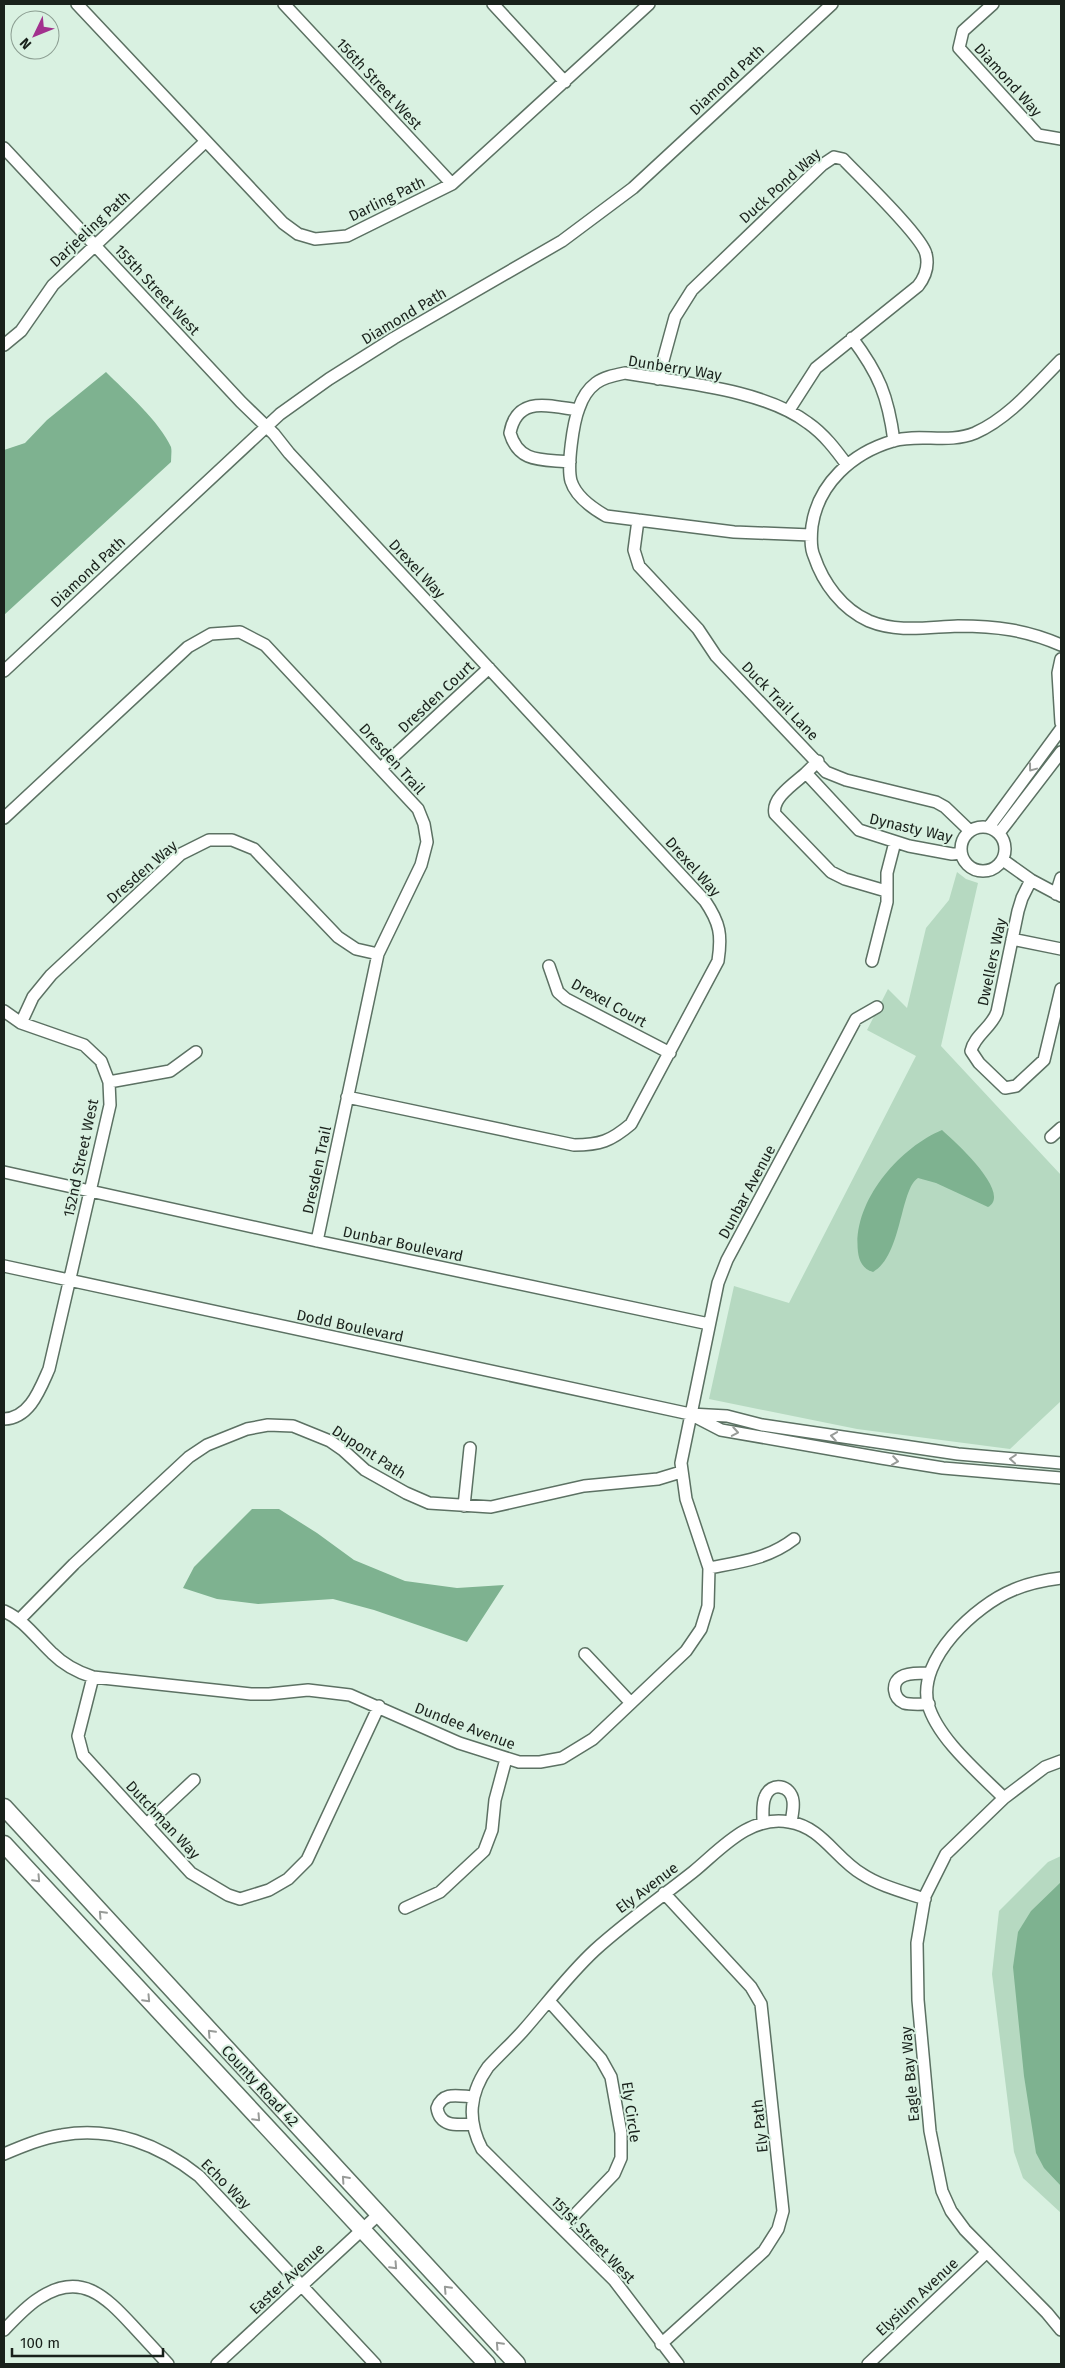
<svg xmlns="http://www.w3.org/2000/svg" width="1065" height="2368" font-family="'Fira Sans',sans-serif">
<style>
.green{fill:#b6d9c1}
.water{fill:#7eb290}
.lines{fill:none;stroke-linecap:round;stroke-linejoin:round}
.minor-casing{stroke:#5c7163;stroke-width:14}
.highway-casing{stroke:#5c7163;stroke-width:19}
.minor{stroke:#fff;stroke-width:11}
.highway{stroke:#fff;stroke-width:16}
.oneway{stroke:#989b98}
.labels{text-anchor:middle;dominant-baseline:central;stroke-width:4;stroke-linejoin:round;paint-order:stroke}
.street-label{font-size:15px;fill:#19211b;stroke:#d9f1e1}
</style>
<rect width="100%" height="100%" fill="#d9f1e1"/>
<path class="green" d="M957,872L966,879L978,883L941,1046L1061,1175V1401L1010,1449L857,1429L709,1399L734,1286L789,1303L916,1056L867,1030L888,989L907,1008L926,928L949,900Z
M1061,1856V2213L1023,2178L1014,2152L992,1974L999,1911L1048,1862Z"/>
<path class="water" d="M106,372C125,391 160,422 171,447C172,451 171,457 171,462L4,615V450L25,443L47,420Z
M942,1130C953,1140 1013,1193 988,1207L936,1183L918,1178C900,1189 902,1256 873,1272C863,1269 859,1261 858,1252C852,1202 899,1148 942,1130Z
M252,1509H279L317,1533L354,1560L405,1581L457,1588L504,1585L467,1642L374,1610L333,1599L258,1604L217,1599L183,1588L194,1567Z
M1061,1882V2186L1044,2168L1036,2153L1024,2076L1013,1967L1018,1932L1031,1911Z"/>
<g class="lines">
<g class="minor-casing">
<path id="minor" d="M77,4L283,223L298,234L315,239L347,236L452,184L649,4
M284,4L452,184
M493,4L565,82
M993,4L963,31L959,48L1038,135L1061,139
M4,148L241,402L274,434L289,453L705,901C720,923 722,935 718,961L631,1124C611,1141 600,1145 574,1145L347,1097
M852,338C879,374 888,396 894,441
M4,345L21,331L53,285L205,142
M1061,360C1035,386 1009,418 975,433C948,444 920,433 893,441C852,453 818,484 812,526C811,536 810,547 814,556C823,583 842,609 869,621C898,633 928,627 958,626C996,626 1027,630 1061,645
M658,379L675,317L692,290L822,165L834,157L843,159C859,176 922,236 926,254C929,266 925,277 918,286L816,368L789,410
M570,462C543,459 519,464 510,433C517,395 549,406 578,410
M638,520L634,550L639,566L698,629L716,656L826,772L846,780L936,802L945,807L970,831
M811,535L734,532L606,516C592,508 576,497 571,481C567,466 573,423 579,408C582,399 588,389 596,383C604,377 615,375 625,373C681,383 763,389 808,423C824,434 836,450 847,465
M1061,659L1058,673L1061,723
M4,671L280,414L329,379L394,338L562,241L633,188L832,4
M818,761L806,773L859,830L909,846L952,854L961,853
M381,768L489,668
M806,773C795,783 771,798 775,814L831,872L845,879L886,891
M4,818L188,647L211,634L240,632L265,645L418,809L424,824L427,842L421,865L378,954L317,1241
M961 849a22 22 0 1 1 44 0a22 22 0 1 1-44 0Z
M989,827L1061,729
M999,833L1061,752
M1003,860L1031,880L1061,896
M1031,880L1022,898L1018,911L997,1012C992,1027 974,1036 971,1051L979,1063L1005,1088L1016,1086L1044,1060L1061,989
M1056,894L1061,878
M1012,939L1061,949
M872,961L887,902V873L895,842
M549,966L558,992L566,999L670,1053
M4,1011L21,1023L84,1045L101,1061L109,1082L110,1105L49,1369C40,1389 30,1418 4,1419
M21,1023L33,997L51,975L181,854L209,840H232L254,849L338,937L356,949L378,954
M109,1082L170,1071L196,1052
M1051,1137L1061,1128
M4,1172L317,1241L709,1324
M4,1266L690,1414L727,1416L762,1425L958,1454L1061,1463
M694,1416L721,1430L881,1458L943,1468L1061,1478
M464,1506L470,1448
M709,1568C740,1562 768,1559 794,1539
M4,1611C24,1620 36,1638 52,1653C64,1665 77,1672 93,1677L251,1694H269L308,1690L350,1695L459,1743L519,1762H540L562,1758L593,1739L686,1651L701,1629L708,1606L709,1568L686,1499L681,1463L718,1283L727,1260L856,1019L877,1007
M19,1620L74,1564L189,1457L207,1445L247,1429L268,1425L293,1426L330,1441L343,1450L365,1470L406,1493L429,1503L491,1507L584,1486L658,1479L681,1472
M585,1654L631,1703
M93,1677L78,1736L83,1755L191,1873L228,1895L240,1899L269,1890L288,1879L307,1860L379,1706
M929,1704C921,1704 911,1705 904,1703C893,1698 891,1683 901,1677C909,1672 920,1674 929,1673
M1061,1761L1045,1767L1004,1798L946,1854L925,1896L917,1943L918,2000L930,2131L942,2191L951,2211L965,2230L1047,2313L1061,2330
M1004,1798C979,1773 937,1738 928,1704C917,1659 976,1605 1013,1590C1029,1583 1045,1580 1061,1578
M763,1821C763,1814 762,1804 765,1797C771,1781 791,1785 793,1801C794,1808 792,1816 791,1822
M147,1824L194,1780
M405,1908L440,1892L484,1851L492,1830L495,1800L506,1759
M549,2001L601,2059L611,2077L621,2133V2158L614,2174L563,2227
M472,2124C456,2125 440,2127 437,2108C443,2091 458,2096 473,2097
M4,2154C23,2146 42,2138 62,2135C112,2126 160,2145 199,2176L375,2364
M4,2330C15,2319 27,2305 41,2297C81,2272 105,2296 132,2325C144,2338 156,2351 168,2364
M661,2344L764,2251L778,2229L783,2211L761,2004L751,1987L664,1893
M217,2364L378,2215
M678,2364L614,2280L482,2149C467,2120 469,2094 488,2067C499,2055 511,2044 522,2032C546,2005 568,1975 595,1950C626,1922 660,1898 693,1872C721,1849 749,1815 789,1822C822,1827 835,1858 862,1874C880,1886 904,1892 925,1899
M868,2364L987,2252"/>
</g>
<g class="highway-casing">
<path id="highway" d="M4,1807L517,2364
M4,1844L487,2364"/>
</g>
<use href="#minor" class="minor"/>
<use href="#highway" class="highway"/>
</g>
<defs><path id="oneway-chevron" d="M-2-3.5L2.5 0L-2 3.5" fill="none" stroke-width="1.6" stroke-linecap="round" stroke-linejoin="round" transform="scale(1.25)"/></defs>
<g class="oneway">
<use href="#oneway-chevron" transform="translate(1032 768) rotate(127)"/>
<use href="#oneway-chevron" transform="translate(735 1432) rotate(10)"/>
<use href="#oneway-chevron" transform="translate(834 1436) rotate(-171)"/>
<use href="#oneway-chevron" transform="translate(1013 1459) rotate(-175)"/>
<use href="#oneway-chevron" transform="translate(895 1461) rotate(9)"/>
<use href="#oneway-chevron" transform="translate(37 1879) rotate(47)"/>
<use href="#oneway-chevron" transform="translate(102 1914) rotate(-133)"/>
<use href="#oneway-chevron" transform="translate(147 1999) rotate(47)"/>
<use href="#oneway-chevron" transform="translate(211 2033) rotate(-133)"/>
<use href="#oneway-chevron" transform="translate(257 2118) rotate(47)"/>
<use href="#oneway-chevron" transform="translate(345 2179) rotate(-132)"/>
<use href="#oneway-chevron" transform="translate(394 2266) rotate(47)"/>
<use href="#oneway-chevron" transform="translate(447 2289) rotate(-133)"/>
<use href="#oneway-chevron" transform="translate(499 2345) rotate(-133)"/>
</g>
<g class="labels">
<g class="street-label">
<text transform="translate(727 80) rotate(-43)">Diamond Path</text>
<text transform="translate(1008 80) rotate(48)">Diamond Way</text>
<text transform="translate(379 84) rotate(47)">156th Street West</text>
<text transform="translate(780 186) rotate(-42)">Duck Pond Way</text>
<text transform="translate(387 199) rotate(-26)">Darling Path</text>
<text transform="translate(90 229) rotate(-43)">Darjeeling Path</text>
<text transform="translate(157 290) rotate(47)">155th Street West</text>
<text transform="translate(404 316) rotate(-31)">Diamond Path</text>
<text transform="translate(675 368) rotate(9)">Dunberry Way</text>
<text transform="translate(417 569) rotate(47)">Drexel Way</text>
<text transform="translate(88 572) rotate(-43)">Diamond Path</text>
<text transform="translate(436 697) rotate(-43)">Dresden Court</text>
<text transform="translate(780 701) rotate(46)">Duck Trail Lane</text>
<text transform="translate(392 759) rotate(48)">Dresden Trail</text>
<text transform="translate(911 828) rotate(13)">Dynasty Way</text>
<text transform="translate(693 867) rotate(48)">Drexel Way</text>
<text transform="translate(142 872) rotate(-41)">Dresden Way</text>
<text transform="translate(992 962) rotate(-78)">Dwellers Way</text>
<text transform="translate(609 1003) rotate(29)">Drexel Court</text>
<text transform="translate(81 1158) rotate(-78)">152nd Street West</text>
<text transform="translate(317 1170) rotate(-78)">Dresden Trail</text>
<text transform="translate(747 1192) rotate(-62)">Dunbar Avenue</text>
<text transform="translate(403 1244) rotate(12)">Dunbar Boulevard</text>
<text transform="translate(350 1326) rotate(12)">Dodd Boulevard</text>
<text transform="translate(369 1452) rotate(33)">Dupont Path</text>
<text transform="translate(465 1726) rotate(21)">Dundee Avenue</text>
<text transform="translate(163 1820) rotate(47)">Dutchman Way</text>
<text transform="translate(647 1888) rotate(-37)">Ely Avenue</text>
<text transform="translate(910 2074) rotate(-95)">Eagle Bay Way</text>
<text transform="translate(260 2086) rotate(47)">County Road 42</text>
<text transform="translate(631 2112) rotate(82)">Ely Circle</text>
<text transform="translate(760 2126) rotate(-96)">Ely Path</text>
<text transform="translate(226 2184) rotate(45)">Echo Way</text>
<text transform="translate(593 2240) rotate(46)">151st Street West</text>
<text transform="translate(287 2279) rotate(-43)">Easter Avenue</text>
<text transform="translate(917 2297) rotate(-43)">Elysium Avenue</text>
</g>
</g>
<rect width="1065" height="2368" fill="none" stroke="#19211b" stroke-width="10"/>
<g transform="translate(35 35) rotate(227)"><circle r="24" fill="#d9f1e1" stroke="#8c9e92"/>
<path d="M0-4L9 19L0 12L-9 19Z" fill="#a2318e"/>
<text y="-8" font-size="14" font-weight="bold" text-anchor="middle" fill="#19211b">N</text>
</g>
<path d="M12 2348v8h151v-8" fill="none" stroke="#19211b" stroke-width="2.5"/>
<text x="20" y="2348" font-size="15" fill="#19211b" stroke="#d9f1e1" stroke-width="4" paint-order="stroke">100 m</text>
</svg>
